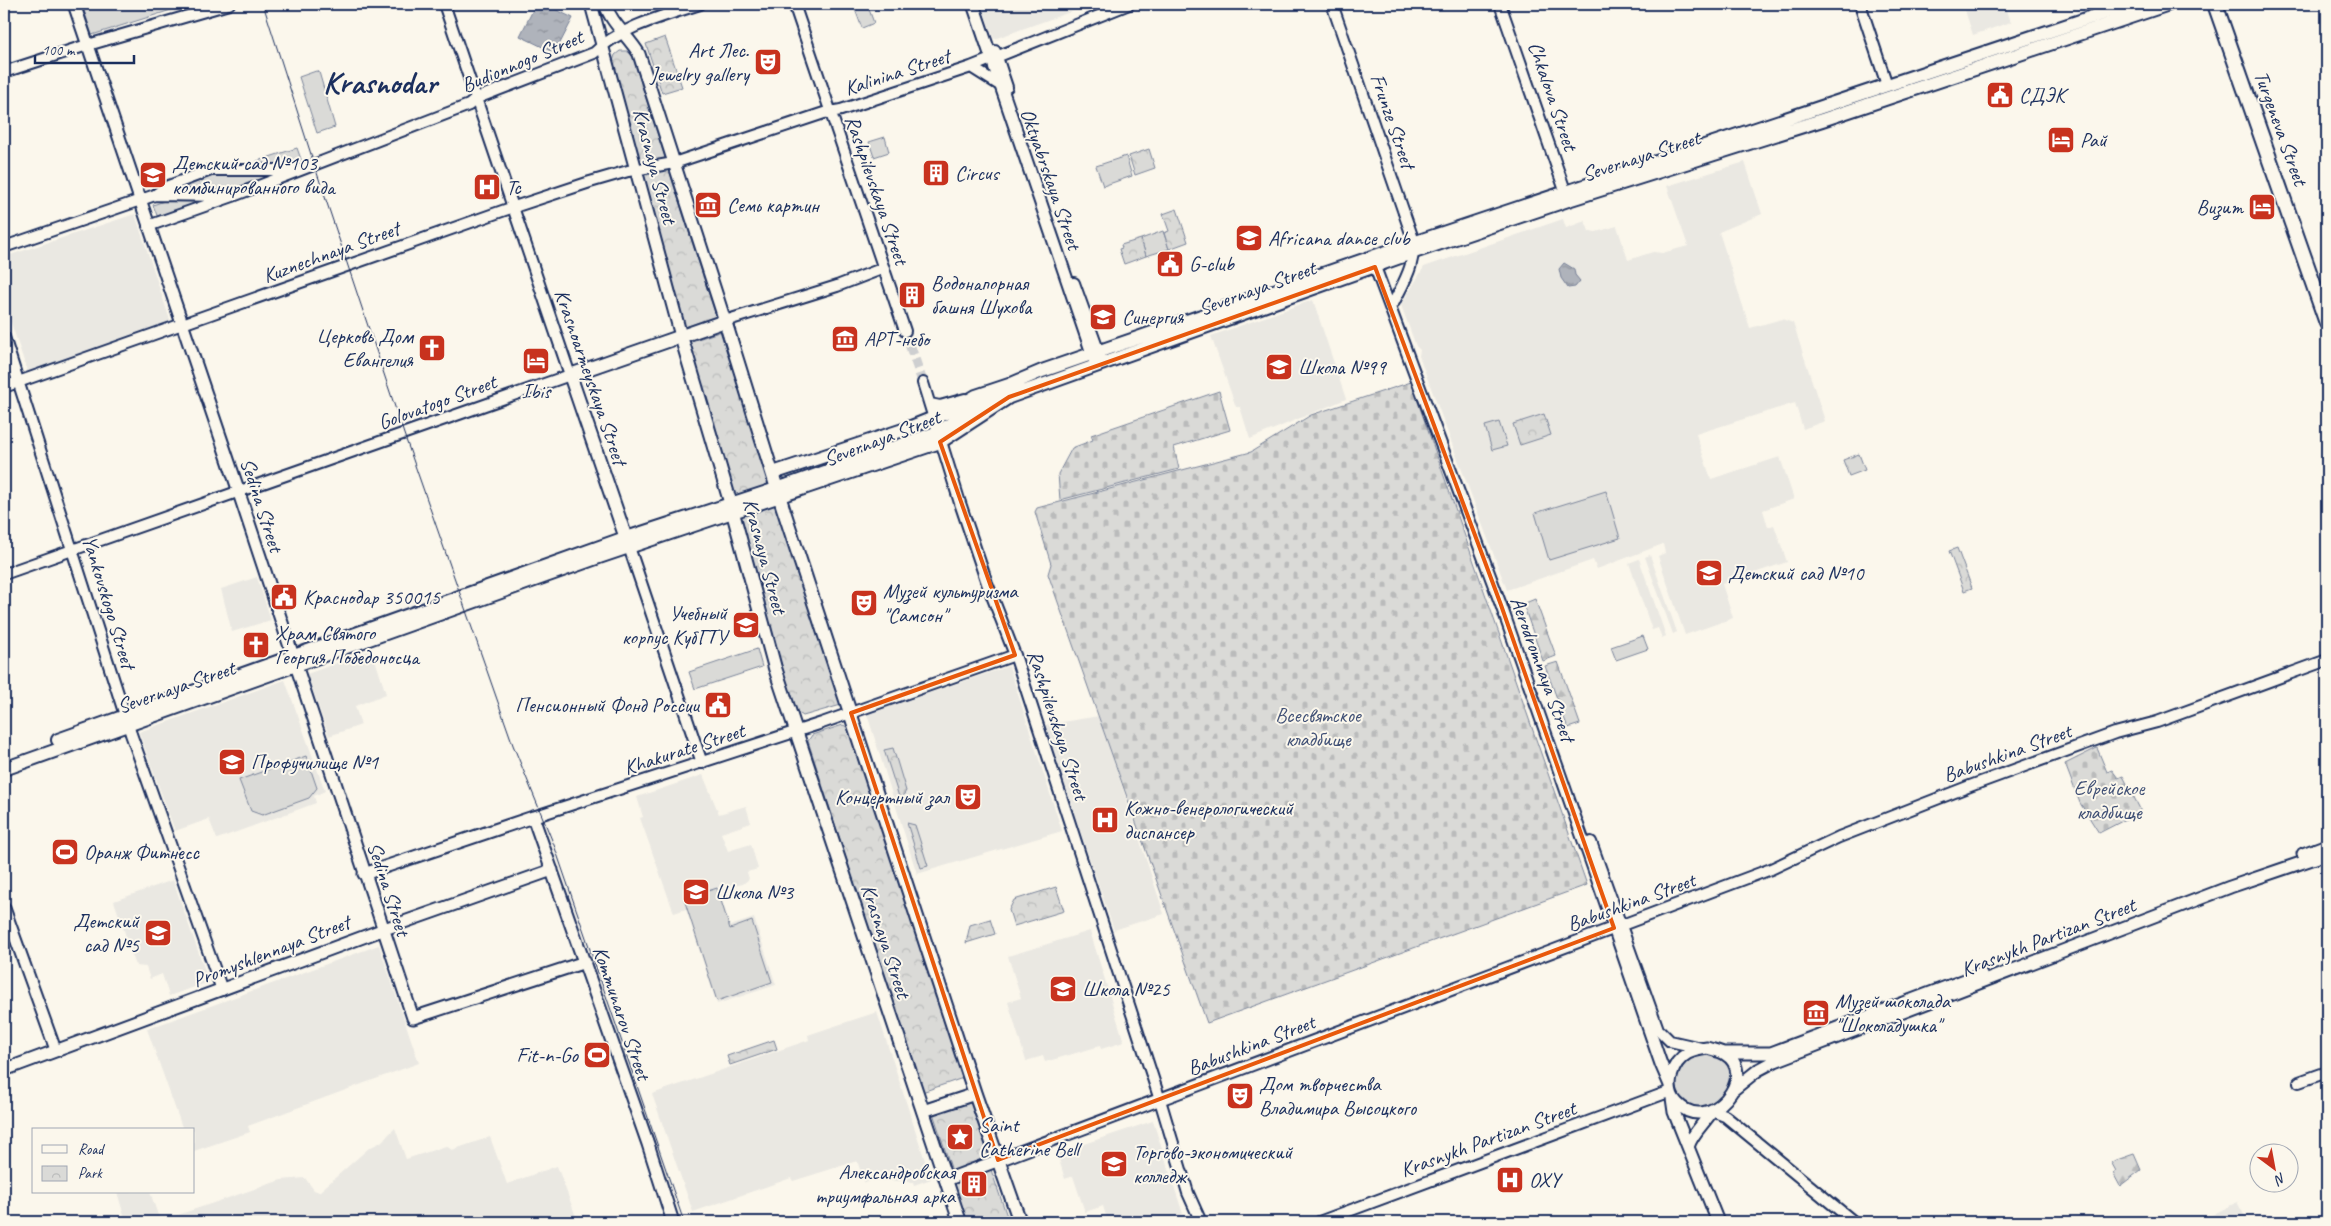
<svg xmlns="http://www.w3.org/2000/svg" width="2331" height="1226" font-family="Caveat,sans-serif">
<style>
.built{fill:#eae8e2}
.green{fill:#dadad7;stroke:#7a849a}
.forest{fill:url(#forest-firs);stroke:#7a849a}
.cemetery{fill:url(#cemetery-stones);stroke:#7a849a}
.park{fill:url(#park-crowns);stroke:#7a849a}
.water{fill:url(#water-ripples);stroke:#747e96}
.lines{fill:none;stroke-linecap:round;stroke-linejoin:round}
.tertiary-tunnel{stroke:#cecfd0;stroke-width:10;stroke-dasharray:10 5;stroke-linecap:butt}
.tertiary-casing{stroke:#1b2f5e;stroke-width:14}
.secondary-casing{stroke:#1b2f5e;stroke-width:15}
.primary-casing{stroke:#1b2f5e;stroke-width:16}
.trunk-casing{stroke:#1b2f5e;stroke-width:18}
.tertiary{stroke:#fbf7ec;stroke-width:10}
.secondary{stroke:#fbf7ec;stroke-width:11}
.primary{stroke:#fbf7ec;stroke-width:12}
.trunk{stroke:#fbf7ec;stroke-width:14}
.tram{stroke:#1b2f5e;stroke-width:1}
.marked{fill:none;stroke:#e8590c;stroke-width:4;stroke-linejoin:round}
.labels{text-anchor:middle;dominant-baseline:central;stroke-width:4;stroke-linejoin:round;paint-order:stroke}
.poi-label{font-size:21px;fill:#1b2f5e;stroke:#fbf7ec;text-anchor:start}
.street-label{font-size:21px;fill:#1b2f5e;stroke:#fbf7ec}
.park-label{font-size:21px;fill:#415176;stroke:#fbf7ec}
.town-label{font-size:31px;font-weight:bold;fill:#1b2f5e;stroke:#fbf7ec}
</style>
<defs>
<pattern id="forest-firs" width="22" height="20" patternUnits="userSpaceOnUse" patternTransform="scale(1.25)"><rect width="22" height="20" fill="#dadad7"/><path d="M5 1l3.5 6h-7zM16 11l3.5 6h-7z" fill="#babbbb"/></pattern>
<pattern id="cemetery-stones" width="16" height="16" patternUnits="userSpaceOnUse" patternTransform="scale(1.25)"><rect width="16" height="16" fill="#dadad7"/><path d="M2 7V4a2 2 0 0 1 4 0v3zM10 15v-3a2 2 0 0 1 4 0v3z" fill="#babbbb"/></pattern>
<pattern id="park-crowns" width="20" height="18" patternUnits="userSpaceOnUse" patternTransform="scale(1.25)"><rect width="20" height="18" fill="#dadad7"/><path d="M2 6a3 3 0 1 1 6 0M12 15a3 3 0 1 1 6 0" fill="none" stroke="#babbbb"/></pattern>
<pattern id="water-ripples" width="26" height="14" patternUnits="userSpaceOnUse" patternTransform="scale(1.25)"><rect width="26" height="14" fill="#afb3bb"/><path d="M2 4q2-2 4 0t4 0M15 11q2-2 4 0t4 0" fill="none" stroke="#8e929b"/></pattern>
</defs>
<rect width="100%" height="100%" fill="#fbf7ec"/>
<filter id="ink" filterUnits="userSpaceOnUse"><feTurbulence type="fractalNoise" baseFrequency=".02" numOctaves="2"/><feDisplacementMap in="SourceGraphic" scale="10" xChannelSelector="R" yChannelSelector="G"/><feConvolveMatrix kernelMatrix="1 2 1 2 8 2 1 2 1" color-interpolation-filters="sRGB"/></filter>
<g filter="url(#ink)">
<path class="built" d="M981,4H1093L994,39Z
M1963,4H2005L2011,22L1973,35Z
M1745,162L1762,214L1719,232L1750,328L1782,319L1793,323L1825,421L1803,429L1795,403L1696,434L1711,479L1780,457L1794,499L1763,510L1768,527L1774,525L1787,562L1722,584L1733,618L1685,635L1658,556L1665,553L1663,544L1597,569L1593,560L1507,590L1419,356L1420,350L1416,346L1401,305L1424,267L1563,219L1566,228L1585,221L1589,231L1596,232L1617,226L1628,260L1653,252L1662,253L1688,246L1667,186Z
M135,214L171,323L28,373L4,302V257Z
M1313,300L1346,399L1250,439L1240,407H1236L1211,336Z
M1650,555L1677,632L1673,634L1645,557Z
M1639,559L1666,636L1662,638L1658,628L1652,630L1629,563Z
M257,577L271,620L232,632L221,589Z
M372,650L386,694L355,706L361,725L329,736L307,674Z
M1009,666L1062,831L917,874L867,714Z
M285,680L325,791L314,796L316,803L217,839L209,819L175,831L139,732Z
M1099,716L1164,914L1114,930L1044,725Z
M703,775L719,814L746,806L751,823L721,833L728,851L751,844L758,869L747,872L749,879L743,884L729,887L721,897L730,926L754,918L776,985L717,1004L686,909L674,913L640,818L643,817L637,797Z
M173,880L209,982L169,996L162,974L150,979L146,967L136,966L114,901Z
M1090,931L1124,1042L1101,1049L1100,1046L1045,1062L1043,1056L1026,1061L1008,1002L1021,998L1008,956Z
M379,945L419,1063L248,1126L250,1132L194,1151V1130H183L147,1029Z
M877,1012L931,1179L914,1185L913,1182L899,1181L873,1180L865,1183L857,1161L793,1181L791,1178L693,1212L652,1094L809,1040L808,1035Z
M1153,1121L1183,1214L1160,1222H1108L1103,1206L1085,1212L1073,1176L1065,1179L1057,1153Z
M395,1128L406,1159L446,1146L452,1150L490,1137L507,1184L557,1166L578,1222H126L117,1192H150L160,1221L281,1180L305,1178L314,1190L319,1192L369,1148L381,1142Z
M2237,1202L2248,1222H2199Z"/>
<path class="green" d="M82,4H190L92,35Z
M853,4H867L874,23L862,28Z
M316,71L319,72L335,127L317,133L299,77Z
M885,137L889,152L874,157L869,142Z
M297,148L302,162L291,166L256,165L257,161Z
M1126,156L1132,176L1103,186L1096,166Z
M217,174H263L265,177L262,179L232,191L188,192L185,189L186,187Z
M167,200H195L197,202L158,218L153,205Z
M1163,231L1169,249L1146,256L1141,239Z
M1499,422L1507,446L1492,450L1485,426Z
M1606,491L1620,538L1549,560L1535,513Z
M1643,636L1648,649L1616,660L1611,647Z
M757,649L762,667L695,689L689,672Z
M306,756L317,788L309,798L262,815L251,811L239,780Z
M717,888L730,929L752,921L772,982L717,1001L684,899Z
M1705,1054C1756,1059 1719,1117 1692,1106C1664,1095 1678,1057 1705,1054Z"/>
<path class="forest" d="M1535,599L1556,656L1543,661L1523,604Z
M1558,662L1580,724L1568,728L1545,666Z
M2134,1154L2141,1170L2120,1186L2113,1173L2116,1171L2111,1162Z"/>
<path class="cemetery" d="M1411,382L1587,885L1207,1023L1048,574L1051,564L1035,512L1037,508L1251,452L1311,415Z
M1219,391L1230,430L1174,447L1179,469L1060,500L1058,474L1072,448L1093,440L1091,435Z
M2097,748L2107,772L2112,770L2118,778L2123,776L2140,809L2139,816L2134,819L2132,816L2099,833L2080,803L2065,764Z"/>
<path class="park" d="M665,37L682,87L662,93L646,44Z
M620,51H627L632,55L716,316L685,327L613,61L615,55Z
M1149,149L1155,168L1135,175L1129,156Z
M1177,209L1188,242L1169,249L1164,233L1169,231L1163,214Z
M1141,239L1146,256L1124,264L1119,249L1122,248L1121,245Z
M722,331L770,485L735,497L689,342Z
M1544,414L1551,435L1520,445L1513,424Z
M1859,454L1865,470L1849,476L1843,460Z
M777,504L841,705L803,716L794,710L740,516Z
M1957,548L1972,588L1964,591L1949,551Z
M843,725L849,728L963,1078L922,1092L808,741L812,735Z
M893,748L906,791L900,800L884,750Z
M907,823L915,825L928,866L921,868Z
M1056,887L1064,911L1014,926L1009,910L1014,900Z
M990,919L995,934L966,943L970,925Z
M774,1040L777,1049L730,1065L727,1056Z
M971,1100L990,1157L952,1171L933,1113Z
M990,1167L1009,1222H964L950,1182Z"/>
<path class="water" d="M536,4H544L573,18L555,53L520,36Z
M1564,263L1574,269L1575,275L1580,281L1575,287L1568,288L1561,278L1559,269Z"/>
<g class="lines">
<path class="tertiary-tunnel" d="M905,331L923,383"/>
<g class="tertiary-casing">
<path id="tertiary" d="M794,4L905,331
M1332,4L1412,236C1417,262 1405,280 1394,302
M1500,4L1568,199
M1860,4L1887,85
M995,51L1007,87
M971,67L998,84
M4,72L81,47L229,4
M155,195L224,196
M148,226L233,196L469,105L477,98L594,53C622,26 664,16 700,4
M4,247L155,195L166,187L211,170H294
M1375,267L1501,605L1614,928L1771,869L1839,837L1970,786L2115,733L2157,722L2327,660
M1074,283L1101,358
M725,321L837,286L884,268
M4,337L131,734L222,990
M923,383L960,503L987,583L1015,655L1160,1100L1188,1193L1201,1222
M4,387L505,210L590,182L628,171L674,163L824,113L841,110L971,67L1129,4
M930,404L940,406L965,399
M629,547L702,763
M4,574L570,375L444,4
M533,817L822,723L1015,655
M1591,842L1658,1029L1670,1041L1701,1048
M4,907L56,1051
M2299,1082L2327,1072
M1712,1111L1725,1116L1854,1222
M1319,1222L1671,1091"/>
</g>
<g class="secondary-casing">
<path id="secondary" d="M74,4L237,486
M591,4L681,336
M605,4C611,23 629,37 639,54L725,321
M973,4L1095,362
M239,493L413,1018L585,962
M625,538L787,485L937,432L999,392
M2303,854L2327,845
M364,874L533,817L648,1144L673,1222
M1707,1048C1713,1050 1720,1051 1725,1054C1760,1075 1709,1137 1677,1103C1663,1088 1672,1062 1688,1053C1694,1050 1700,1049 1707,1048Z
M1724,1053H1771L1981,974
M4,1070L390,927L552,870
M1733,1090L1758,1070L1775,1061L2230,887L2327,854
M1672,1098L1674,1112L1718,1222
M923,1111L975,1094
M1688,1147C1692,1133 1705,1123 1712,1111
M946,1180L1614,928L1661,1064L1670,1085"/>
</g>
<g class="primary-casing">
<path id="primary" d="M681,336L729,498L775,668L960,1222
M773,473L906,429L951,411L976,396L1009,385L1042,371L1413,243L2131,4
M629,547L570,375L725,321L783,508L975,1094L1020,1222
M58,740L625,538
M4,769L599,557L940,442L1009,397L1414,252L1568,200L1822,120L2169,4"/>
</g>
<g class="trunk-casing">
<path id="trunk" d="M2215,4L2327,323"/>
</g>
<use href="#tertiary" class="tertiary"/>
<use href="#secondary" class="secondary"/>
<use href="#primary" class="primary"/>
<use href="#trunk" class="trunk"/>
<path class="tram" d="M263,4L317,173L404,434L513,745L554,845L684,1222"/>
</g>
</g>
<path class="marked" d="M1375,267L1501,605L1614,928L998,1160L851,713L1015,655L940,442L1009,397Z"/>
<defs>
<g id="theatre-square" transform="scale(1.4375)"><rect x="-9" y="-9" width="18" height="18" rx="4" fill="#c8321e" stroke="#fbf7ec"/><path d="M-5-5.5Q0-4 5-5.5V0Q5 5 0 6Q-5 5-5 0ZM-3.3-2.5H-1v1.5H-3.3ZM1-2.5H3.3v1.5H1ZM-2.8 1Q0 5.5 2.8 1Z" fill="#fff"/></g>
<g id="civic-square" transform="scale(1.4375)"><rect x="-9" y="-9" width="18" height="18" rx="4" fill="#c8321e" stroke="#fbf7ec"/><path d="M-.6-6.5H3V-4.5H.6V-3L4-1V1h2V6H-6V1h2V-1L-.6-3ZM-1.2 2.5V6h2.4V2.5Z" fill="#fff"/></g>
<g id="hotel-square" transform="scale(1.4375)"><rect x="-9" y="-9" width="18" height="18" rx="4" fill="#c8321e" stroke="#fbf7ec"/><path d="M-6-4.5h1.5V1H6V5H4.5V3h-9V5H-6ZM-4 0a1.8 1.8 0 1 1 3.6 0ZM.5 0V-2.5h3Q6-2.5 6 0Z" fill="#fff"/></g>
<g id="building-square" transform="scale(1.4375)"><rect x="-9" y="-9" width="18" height="18" rx="4" fill="#c8321e" stroke="#fbf7ec"/><path d="M-4-6H4V6H1V3H-1V6H-4ZM-2.5-4.3h1.7v1.8h-1.7ZM.8-4.3h1.7v1.8H.8ZM-2.5-1h1.7V.8h-1.7ZM.8-1h1.7V.8H.8Z" fill="#fff"/></g>
<g id="school-square" transform="scale(1.4375)"><rect x="-9" y="-9" width="18" height="18" rx="4" fill="#c8321e" stroke="#fbf7ec"/><path d="M0-5L7-2L0 1L-7-2ZM-4 1L0 2.5L4 1V4Q0 6-4 4Z" fill="#fff"/></g>
<g id="hospital-square" transform="scale(1.4375)"><rect x="-9" y="-9" width="18" height="18" rx="4" fill="#c8321e" stroke="#fbf7ec"/><path d="M-5-5h3v3.5h4V-5h3V5h-3V1.5h-4V5h-3Z" fill="#fff"/></g>
<g id="museum-square" transform="scale(1.4375)"><rect x="-9" y="-9" width="18" height="18" rx="4" fill="#c8321e" stroke="#fbf7ec"/><path d="M0-6L6-3V-2H-6V-3ZM-5-1h2V3h-2ZM-1-1h2V3h-2ZM3-1h2V3H3ZM-6 4H6V6H-6Z" fill="#fff"/></g>
<g id="university-square" transform="scale(1.4375)"><rect x="-9" y="-9" width="18" height="18" rx="4" fill="#c8321e" stroke="#fbf7ec"/><path d="M0-5L7-2L0 1L-7-2ZM-4 1L0 2.5L4 1V4Q0 6-4 4Z" fill="#fff"/></g>
<g id="church-square" transform="scale(1.4375)"><rect x="-9" y="-9" width="18" height="18" rx="4" fill="#c8321e" stroke="#fbf7ec"/><path d="M-1.2-6h2.4v3.5h3.3v2.4h-3.3V6h-2.4V-.1h-3.3v-2.4h3.3Z" fill="#fff"/></g>
<g id="stadium-square" transform="scale(1.4375)"><rect x="-9" y="-9" width="18" height="18" rx="4" fill="#c8321e" stroke="#fbf7ec"/><path d="M0-5a6.5 5 0 1 0 0 10a6.5 5 0 1 0 0-10ZM-3.5-1.8h7v3.6h-7Z" fill="#fff"/></g>
<g id="sight-square" transform="scale(1.4375)"><rect x="-9" y="-9" width="18" height="18" rx="4" fill="#c8321e" stroke="#fbf7ec"/><path d="M0-6L1.8-2.2L6-1.7L2.9 1.2L3.7 5.4L0 3.3L-3.7 5.4L-2.9 1.2L-6-1.7L-1.8-2.2Z" fill="#fff"/></g>
</defs>
<g fill-rule="evenodd">
<use href="#theatre-square" x="768" y="62"/>
<use href="#civic-square" x="2000" y="95"/>
<use href="#hotel-square" x="2061" y="140"/>
<use href="#building-square" x="936" y="173"/>
<use href="#school-square" x="153" y="175"/>
<use href="#hospital-square" x="487" y="187"/>
<use href="#museum-square" x="708" y="205"/>
<use href="#hotel-square" x="2262" y="207"/>
<use href="#school-square" x="1249" y="238"/>
<use href="#civic-square" x="1170" y="264"/>
<use href="#building-square" x="912" y="295"/>
<use href="#university-square" x="1103" y="317"/>
<use href="#museum-square" x="845" y="339"/>
<use href="#church-square" x="432" y="348"/>
<use href="#hotel-square" x="536" y="361"/>
<use href="#school-square" x="1279" y="367"/>
<use href="#school-square" x="1709" y="573"/>
<use href="#civic-square" x="284" y="597"/>
<use href="#theatre-square" x="864" y="603"/>
<use href="#university-square" x="746" y="625"/>
<use href="#church-square" x="256" y="645"/>
<use href="#civic-square" x="718" y="705"/>
<use href="#university-square" x="232" y="762"/>
<use href="#theatre-square" x="968" y="797"/>
<use href="#hospital-square" x="1105" y="820"/>
<use href="#stadium-square" x="65" y="852"/>
<use href="#school-square" x="696" y="892"/>
<use href="#school-square" x="158" y="933"/>
<use href="#school-square" x="1063" y="989"/>
<use href="#museum-square" x="1816" y="1013"/>
<use href="#stadium-square" x="597" y="1055"/>
<use href="#theatre-square" x="1240" y="1096"/>
<use href="#sight-square" x="960" y="1137"/>
<use href="#university-square" x="1114" y="1164"/>
<use href="#hospital-square" x="1510" y="1180"/>
<use href="#building-square" x="974" y="1184"/>
</g>
<g class="labels">
<g class="poi-label">
<text x="749" y="50" text-anchor="end">Art Лес.<tspan x="749" dy="24">Jewelry gallery</tspan></text>
<text x="2019" y="95">СДЭК</text>
<text x="2080" y="140">Рай</text>
<text x="172" y="163">Детский сад №103<tspan x="172" dy="24">комбинированного вида</tspan></text>
<text x="955" y="173">Circus</text>
<text x="506" y="187">Тс</text>
<text x="727" y="205">Семь картин</text>
<text x="2243" y="207" text-anchor="end">Визит</text>
<text x="1268" y="238">Africana dance club</text>
<text x="1189" y="264">G-club</text>
<text x="931" y="283">Водонапорная<tspan x="931" dy="24">башня Шухова</tspan></text>
<text x="1122" y="317">Синергия</text>
<text x="413" y="336" text-anchor="end">Церковь Дом<tspan x="413" dy="24">Евангелия</tspan></text>
<text x="864" y="339">АРТ-небо</text>
<text x="1298" y="367">Школа №99</text>
<text x="536" y="391" text-anchor="middle">Ibis</text>
<text x="1728" y="573">Детский сад №10</text>
<text x="883" y="591">Музей культуризма<tspan x="883" dy="24">"Самсон"</tspan></text>
<text x="303" y="597">Краснодар 350015</text>
<text x="727" y="613" text-anchor="end">Учебный<tspan x="727" dy="24">корпус КубГТУ</tspan></text>
<text x="275" y="633">Храм Святого<tspan x="275" dy="24">Георгия Победоносца</tspan></text>
<text x="699" y="705" text-anchor="end">Пенсионный Фонд России</text>
<text x="251" y="762">Профучилище №1</text>
<text x="949" y="797" text-anchor="end">Концертный зал</text>
<text x="1124" y="808">Кожно-венерологический<tspan x="1124" dy="24">диспансер</tspan></text>
<text x="84" y="852">Оранж Фитнесс</text>
<text x="715" y="892">Школа №3</text>
<text x="139" y="921" text-anchor="end">Детский<tspan x="139" dy="24">сад №5</tspan></text>
<text x="1082" y="989">Школа №25</text>
<text x="1835" y="1001">Музей шоколада<tspan x="1835" dy="24">"Шоколадушка"</tspan></text>
<text x="578" y="1055" text-anchor="end">Fit-n-Go</text>
<text x="1259" y="1084">Дом творчества<tspan x="1259" dy="24">Владимира Высоцкого</tspan></text>
<text x="979" y="1125">Saint<tspan x="979" dy="24">Catherine Bell</tspan></text>
<text x="1133" y="1152">Торгово-экономический<tspan x="1133" dy="24">колледж</tspan></text>
<text x="955" y="1172" text-anchor="end">Александровская<tspan x="955" dy="24">триумфальная арка</tspan></text>
<text x="1529" y="1180">OXY</text>
</g>
<g class="street-label">
<text transform="translate(522 61) rotate(-23)">Budionnogo Street</text>
<text transform="translate(897 72) rotate(-18)">Kalinina Street</text>
<text transform="translate(1553 96) rotate(71)">Chkalova Street</text>
<text transform="translate(1393 121) rotate(71)">Frunze Street</text>
<text transform="translate(2281 128) rotate(70)">Turgeneva Street</text>
<text transform="translate(1641 156) rotate(-18)">Severnaya Street</text>
<text transform="translate(655 166) rotate(75)">Krasnaya Street</text>
<text transform="translate(1051 179) rotate(71)">Oktyabrskaya Street</text>
<text transform="translate(877 190) rotate(71)">Rashpilevskaya Street</text>
<text transform="translate(331 252) rotate(-20)">Kuznechnaya Street</text>
<text transform="translate(1257 288) rotate(-20)">Severnaya Street</text>
<text transform="translate(591 377) rotate(71)">Krasnoarmeyskaya Street</text>
<text transform="translate(437 402) rotate(-20)">Golovatogo Street</text>
<text transform="translate(882 438) rotate(-21)">Severnaya Street</text>
<text transform="translate(262 505) rotate(72)">Sedina Street</text>
<text transform="translate(765 556) rotate(75)">Krasnaya Street</text>
<text transform="translate(109 602) rotate(73)">Yankovskogo Street</text>
<text transform="translate(1543 669) rotate(70)">Aerodromnaya Street</text>
<text transform="translate(176 687) rotate(-19)">Severnaya Street</text>
<text transform="translate(1058 725) rotate(72)">Rashpilevskaya Street</text>
<text transform="translate(684 749) rotate(-18)">Khakurate Street</text>
<text transform="translate(2007 753) rotate(-20)">Babushkina Street</text>
<text transform="translate(389 889) rotate(72)">Sedina Street</text>
<text transform="translate(1631 902) rotate(-20)">Babushkina Street</text>
<text transform="translate(2048 937) rotate(-21)">Krasnykh Partizan Street</text>
<text transform="translate(886 941) rotate(72)">Krasnaya Street</text>
<text transform="translate(271 951) rotate(-21)">Promyshlennaya Street</text>
<text transform="translate(622 1013) rotate(71)">Kommunarov Street</text>
<text transform="translate(1251 1045) rotate(-21)">Babushkina Street</text>
<text transform="translate(1488 1139) rotate(-20)">Krasnykh Partizan Street</text>
</g>
<g class="park-label">
<text x="1318" y="715">Всесвятское<tspan x="1318" dy="24">кладбище</tspan></text>
<text x="2109" y="788">Еврейское<tspan x="2109" dy="24">кладбище</tspan></text>
</g>
<g class="town-label">
<text x="380" y="82">Krasnodar</text>
</g>
</g>
<rect width="2331" height="1226" fill="none" stroke="#fbf7ec" stroke-width="20"/>
<rect x="10" y="10" width="2311" height="1206" fill="none" stroke="#1b2f5e" stroke-width="2" filter="url(#ink)"/>
<rect x="32" y="1128" width="162" height="65" fill="#fbf7ec" stroke="#a1a7b3"/>
<rect x="42" y="1145" width="25" height="8" fill="#fbf7ec" stroke="#a1a7b3"/>
<text x="78" y="1154" font-size="15" fill="#1b2f5e">Road</text>
<rect x="42" y="1166" width="25" height="15" fill="url(#park-crowns)" stroke="#a1a7b3"/>
<text x="78" y="1178" font-size="15" fill="#1b2f5e">Park</text>
<g transform="translate(2274 1168) rotate(148)"><circle r="24" fill="#fbf7ec" stroke="#a1a7b3"/>
<path d="M0-4L9 19L0 12L-9 19Z" fill="#c8321e"/>
<text y="-8" font-size="14" font-weight="bold" text-anchor="middle" fill="#1b2f5e">N</text>
</g>
<path d="M35 55v8h99v-8" fill="none" stroke="#1b2f5e" stroke-width="2.5"/>
<text x="42" y="55" font-size="15" fill="#1b2f5e" stroke="#fbf7ec" stroke-width="4" paint-order="stroke">100 m</text>
</svg>
